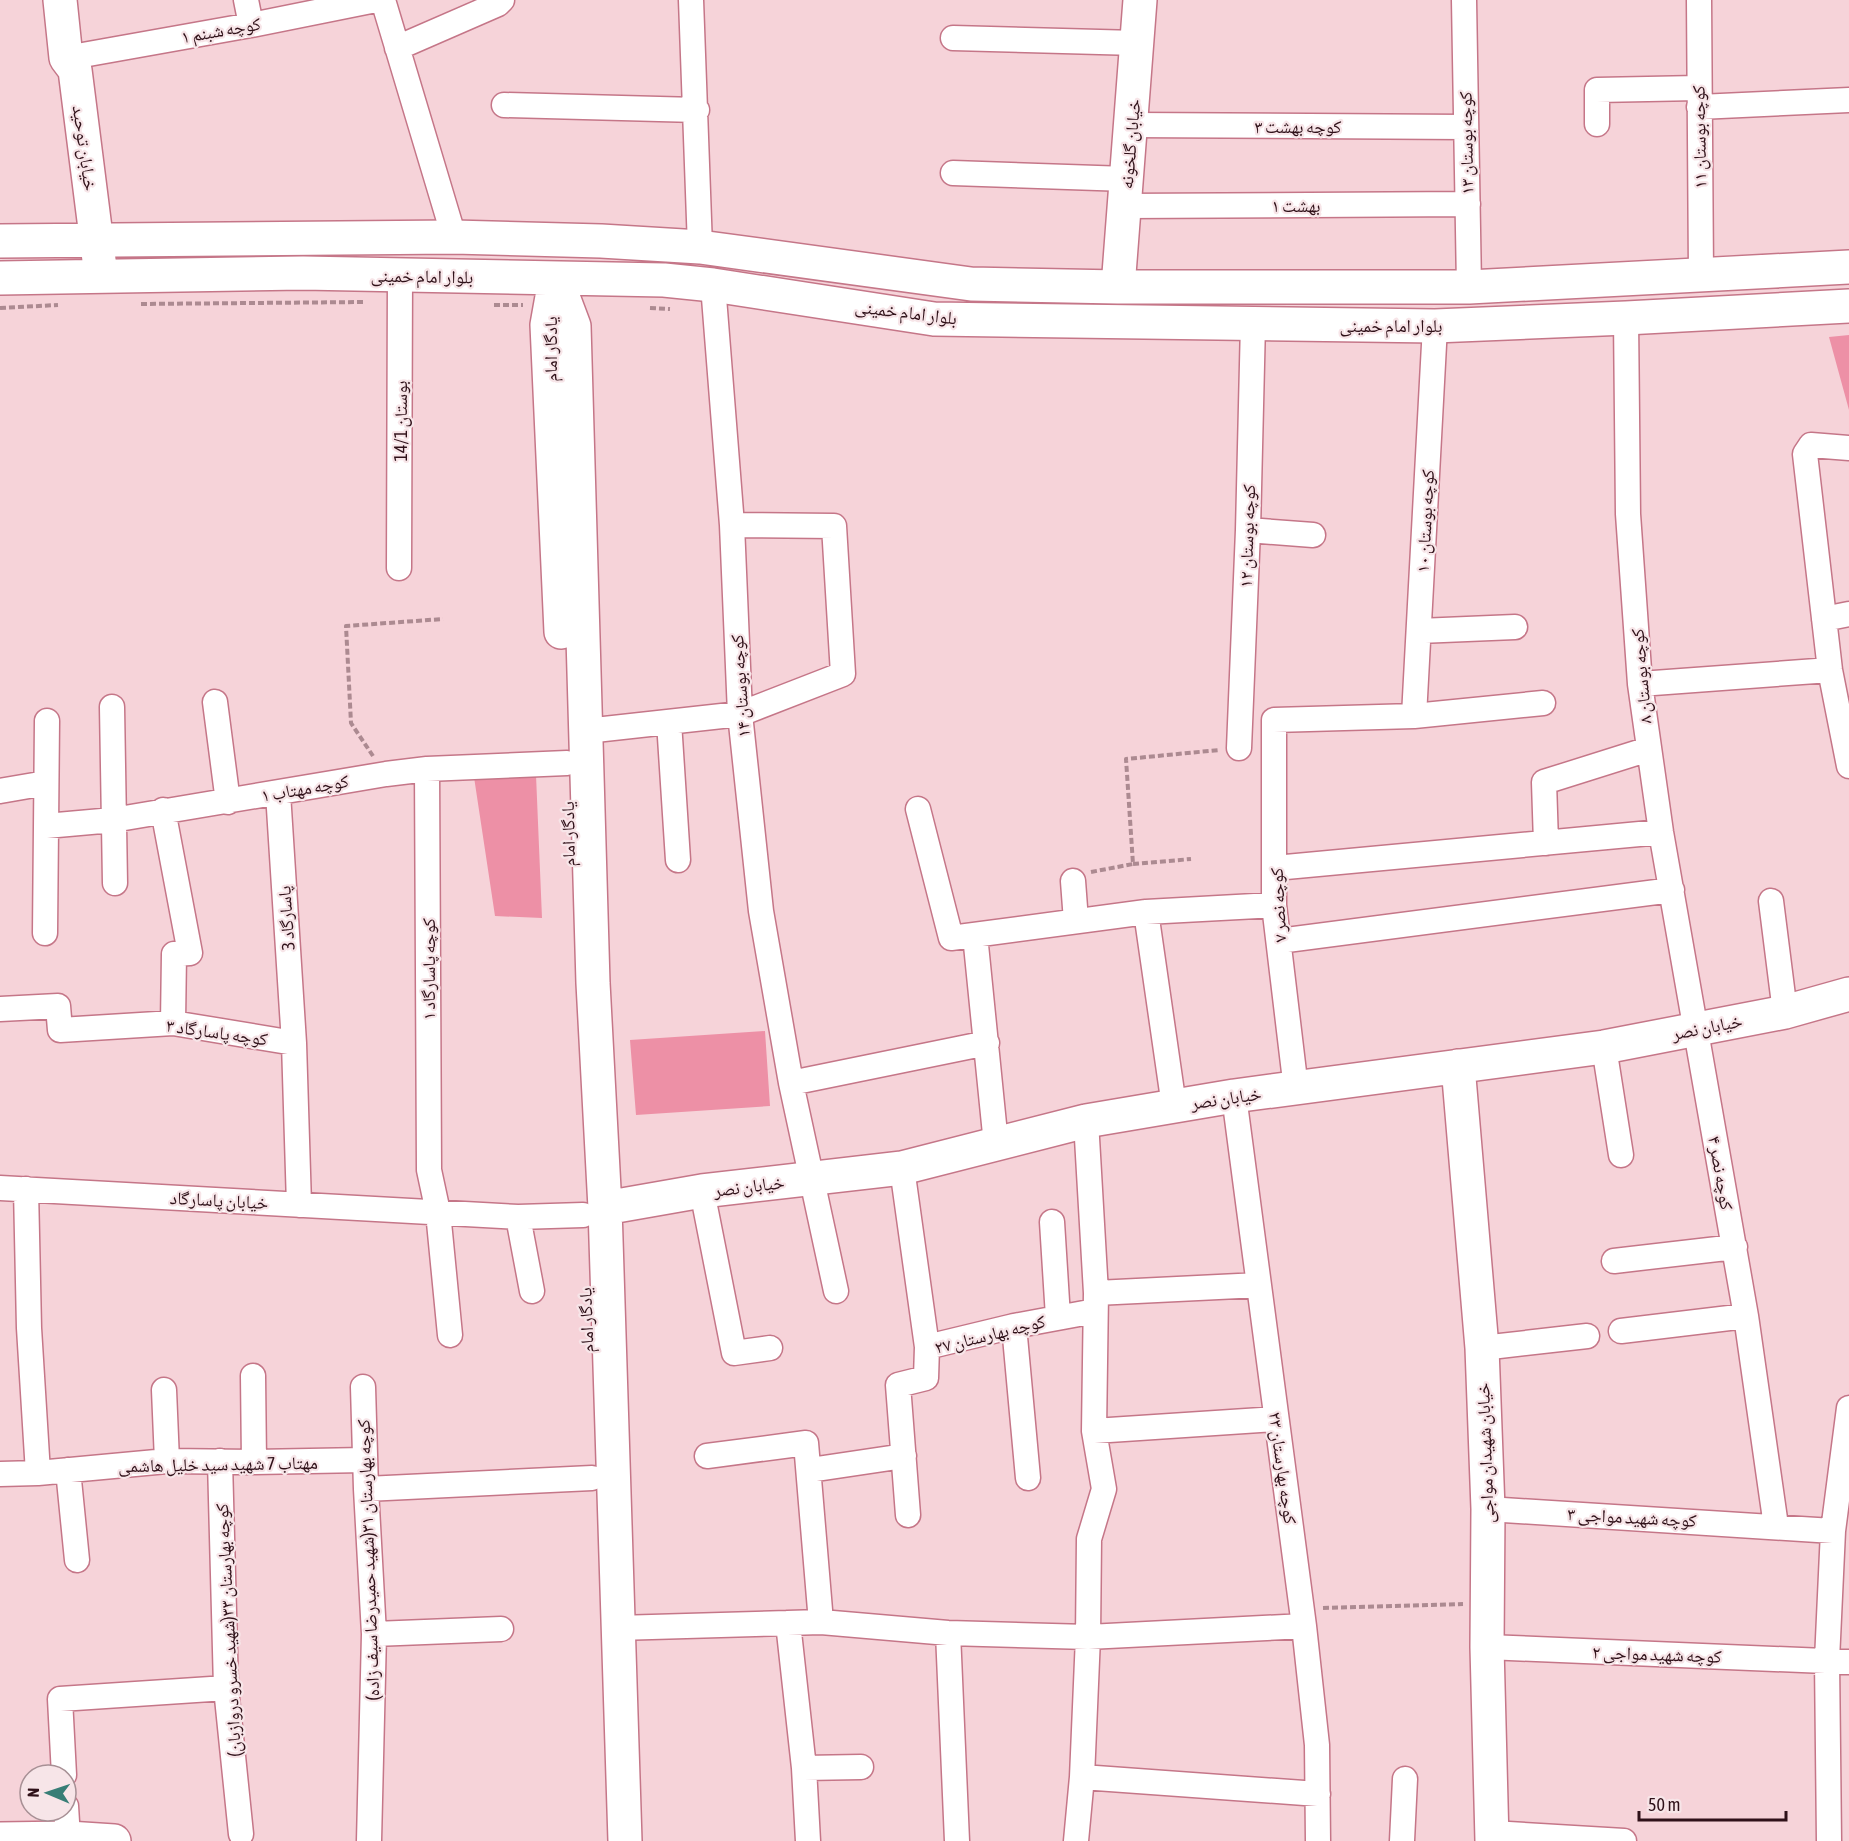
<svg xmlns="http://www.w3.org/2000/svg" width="1849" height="1841" font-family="'Asap Condensed','Noto Naskh Arabic',sans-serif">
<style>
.green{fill:#ed90a6}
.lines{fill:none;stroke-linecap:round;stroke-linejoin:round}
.street-casing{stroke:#c57688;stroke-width:27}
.secondary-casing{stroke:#c57688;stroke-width:36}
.path{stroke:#ac8a91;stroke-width:4;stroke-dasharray:6 3;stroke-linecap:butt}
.street{stroke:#fff;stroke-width:24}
.secondary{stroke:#fff;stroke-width:33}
.labels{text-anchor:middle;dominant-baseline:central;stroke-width:4.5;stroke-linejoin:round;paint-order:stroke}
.street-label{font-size:18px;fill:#2f1119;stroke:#f7e5e8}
</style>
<rect width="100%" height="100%" fill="#f6d3d9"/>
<path class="green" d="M1849,335V410L1829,337Z
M536,775L542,918L495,916L474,777Z
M765,1031L770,1106L636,1115L630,1040Z"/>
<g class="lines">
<g class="street-casing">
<path id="street" d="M246,0L251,25
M383,0L454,237
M691,0L700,247
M1464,0L1469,287
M1699,0L1701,274
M953,38L1137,43
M397,48L498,4L502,0
M66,58L251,25L376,0
M504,105L697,110
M1699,107L1849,100
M1597,124V90L1698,88
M1131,125L1465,127
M953,173L1127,179
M1124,206L1468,204
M713,285L732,525L740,714L761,911L791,1083L836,1291
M1626,318L1628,514L1640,684L1661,832L1746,1316L1776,1526
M1849,448L1811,445L1805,454L1830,670L1849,766
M1248,530L1313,535
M399,568L400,275
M1824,619L1849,614
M1419,631L1515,627
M1640,684L1830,670
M215,702L228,802
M112,707L115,883
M1414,716L1435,326
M669,722L678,860
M586,731L740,714L843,674L834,526L732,525
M1239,748L1248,530L1253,323
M427,769L429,1170L438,1212L450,1335
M0,791L46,783
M278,793L294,1043
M918,809L951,938L1146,912L1274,905
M163,810L190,953L174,954L173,1023
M46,826L113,820L386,774L427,769L567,763
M1546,843L1544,782L1649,749
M1275,868L1661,832
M1073,881L1076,921
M1771,901L1785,1012
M1146,912L1174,1106
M45,933L47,721
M975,935L996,1144
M1279,941L1672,890
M0,1009L58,1006L60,1030L173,1023L294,1043L299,1205
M1604,1047L1621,1155
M791,1083L987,1043
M1296,1089L1274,905V720L1414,716L1543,703
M1234,1096L1304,1626L1317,1745L1318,1841
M902,1168L927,1347
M0,1188L518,1217L583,1215
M26,1189L29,1328L38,1473
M702,1191L734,1353L770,1348
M518,1217L532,1291
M1052,1222L1058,1317
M1614,1261L1735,1247
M1096,1293L1259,1285
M1014,1326L1028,1478
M1621,1331L1746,1316
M1482,1348L1587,1336
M253,1376L254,1462
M363,1387L366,1489L374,1634L369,1841
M164,1390L167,1461
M1094,1431L1276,1419
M707,1456L806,1443L821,1622
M220,1461L226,1688L241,1834
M68,1470L77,1560
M810,1470L904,1456
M0,1474L38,1473L167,1461L254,1462L365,1460
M366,1489L592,1478
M1488,1509L1833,1531
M908,1515L898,1385L926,1378L927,1347L1014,1326L1095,1311
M788,1623L804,1768L808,1841
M617,1628L821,1622L948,1633L1088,1637L1304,1626
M948,1633L957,1841
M374,1634L501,1629
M1487,1647L1849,1662
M804,1768L861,1767
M64,1775L60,1699L226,1688
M1082,1777L1318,1794
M66,1806L68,1838
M1492,1833L1624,1841
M1076,1841L1082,1777L1088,1637L1089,1539L1104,1489L1094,1431L1096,1293L1086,1121
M1402,1841L1405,1779
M1829,1841L1827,1660L1833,1531L1849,1408"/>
</g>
<g class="secondary-casing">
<path id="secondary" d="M60,0L66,58L75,70L99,260
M0,241L454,237L601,241L700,247L971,284L1118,287H1469L1849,267
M0,278L303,273L664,280L713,285L934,319L1435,326L1626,318L1849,306
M556,278L574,326L593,983L605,1208L625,1841
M555,280L547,325L561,632
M1118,287L1140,0
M1458,1066L1482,1348L1488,1509L1487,1647L1492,1841
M605,1208L702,1191L902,1168L1086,1121L1234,1096L1604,1047L1785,1012L1849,994
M0,1839L68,1838L114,1841"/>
</g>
<path class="path" d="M141,304L364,302
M494,305H523
M0,308L58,305
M650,308L670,309
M373,756L351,723L346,626L443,619
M1133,864L1191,859
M1091,872L1133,864L1126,759L1219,750
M1323,1608L1463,1604"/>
<use href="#street" class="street"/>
<use href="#secondary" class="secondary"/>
</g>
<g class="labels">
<g class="street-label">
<text transform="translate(221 30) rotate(-10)">کوچه شبنم ۱</text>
<text x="1298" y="126">کوچه بهشت ۳</text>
<text transform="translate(1699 137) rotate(-91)">کوچه بوستان ۱۱</text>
<text transform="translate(1466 143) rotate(-91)">کوچه بوستان ۱۳</text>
<text transform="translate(1130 144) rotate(-85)">خیابان گلخونه</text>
<text transform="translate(85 148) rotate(82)">خیابان توحید</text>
<text x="1296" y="205">بهشت ۱</text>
<text transform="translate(422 276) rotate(1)">بلوار امام خمینی</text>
<text transform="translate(906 312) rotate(7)">بلوار امام خمینی</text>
<text x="1391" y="325">بلوار امام خمینی</text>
<text transform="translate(550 349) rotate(-90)">یادگار امام</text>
<text transform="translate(400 421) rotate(-90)">بوستان 14/1</text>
<text transform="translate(1425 521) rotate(-87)">کوچه بوستان ۱۰</text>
<text transform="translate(1247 536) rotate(-88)">کوچه بوستان ۱۲</text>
<text transform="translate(1641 676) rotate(-95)">کوچه بوستان ۸</text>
<text transform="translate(740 686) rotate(-94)">کوچه بوستان ۱۴</text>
<text transform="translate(305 788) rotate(-10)">کوچه مهتاب ۱</text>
<text transform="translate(568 834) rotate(-91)">یادگار امام</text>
<text transform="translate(1278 905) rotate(-93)">کوچه نصر ۷</text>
<text transform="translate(286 918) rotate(-94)">پاسارگاد 3</text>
<text transform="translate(428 969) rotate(-90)">کوچه پاسارگاد ۱</text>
<text transform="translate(1707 1027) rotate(-11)">خیابان نصر</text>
<text transform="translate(217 1032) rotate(8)">کوچه پاسارگاد ۳</text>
<text transform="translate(1226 1098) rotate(-8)">خیابان نصر</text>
<text transform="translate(1721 1173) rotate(80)">کوچه نصر ۴</text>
<text transform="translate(749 1186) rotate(-7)">خیابان نصر</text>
<text transform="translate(219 1200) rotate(3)">خیابان پاسارگاد</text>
<text transform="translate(586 1320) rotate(-92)">یادگار امام</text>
<text transform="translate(990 1334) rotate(-14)">کوچه بهارستان ۲۷</text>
<text transform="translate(1485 1453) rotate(-92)">خیابان شهیدان مواجی</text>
<text transform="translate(218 1464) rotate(-1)">مهتاب 7 شهید سید خلیل هاشمی</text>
<text transform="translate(1283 1468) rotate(82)">کوچه بهارستان ۲۳</text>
<text transform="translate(1632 1517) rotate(3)">کوچه شهید مواجی ۳</text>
<text transform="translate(368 1560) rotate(-92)">کوچه بهارستان ۳۱(شهید حمیدرضا سیف زاده)</text>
<text transform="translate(228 1630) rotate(-93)">کوچه بهارستان ۳۳(شهید خسرو دروازبان)</text>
<text transform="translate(1657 1654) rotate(2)">کوچه شهید مواجی ۲</text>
</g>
</g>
<g transform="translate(48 1793) rotate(272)"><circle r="28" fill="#f7e5e8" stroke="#a79095" stroke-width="1.5"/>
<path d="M0-4.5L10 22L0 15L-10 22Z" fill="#377e76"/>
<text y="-9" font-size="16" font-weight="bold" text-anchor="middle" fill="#2f1119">N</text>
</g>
<path d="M1639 1811v9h147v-9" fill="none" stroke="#2f1119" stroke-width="3"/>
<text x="1648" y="1811" font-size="18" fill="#2f1119" stroke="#f7e5e8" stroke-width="4.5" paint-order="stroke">50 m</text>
</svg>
